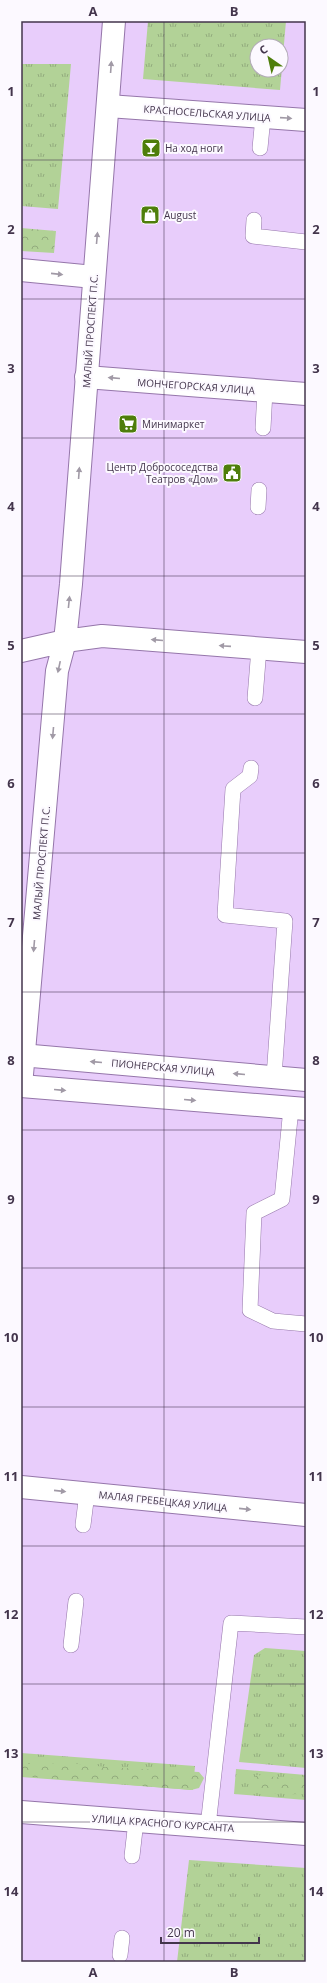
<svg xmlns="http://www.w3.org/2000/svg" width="327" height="1983" font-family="'Open Sans',sans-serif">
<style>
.grass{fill:url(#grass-tufts);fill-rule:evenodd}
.forest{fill:url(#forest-crowns)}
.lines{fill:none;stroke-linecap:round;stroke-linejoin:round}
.lane-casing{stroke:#9576aa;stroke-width:16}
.street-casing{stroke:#9576aa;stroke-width:24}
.secondary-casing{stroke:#9576aa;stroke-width:24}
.lane{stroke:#fff;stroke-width:15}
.street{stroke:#fff;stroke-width:22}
.secondary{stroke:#fff;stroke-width:22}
.oneway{fill:#a19aa6}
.grid{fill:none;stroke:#43354c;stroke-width:1;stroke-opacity:0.55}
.labels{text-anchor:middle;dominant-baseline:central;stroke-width:4;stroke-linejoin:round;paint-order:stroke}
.street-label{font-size:10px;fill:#43354c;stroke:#fcf9ff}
.poi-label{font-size:10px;fill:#43354c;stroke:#fcf9ff;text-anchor:start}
.neatline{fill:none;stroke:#43354c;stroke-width:1.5}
.grid-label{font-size:13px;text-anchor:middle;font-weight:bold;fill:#43354c}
</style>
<defs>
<pattern id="grass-tufts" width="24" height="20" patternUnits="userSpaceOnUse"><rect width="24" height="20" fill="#b2d297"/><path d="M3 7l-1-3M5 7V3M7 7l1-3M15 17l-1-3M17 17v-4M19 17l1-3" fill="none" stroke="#92ab7d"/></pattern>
<pattern id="forest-crowns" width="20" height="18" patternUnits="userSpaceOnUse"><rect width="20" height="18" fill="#b2d297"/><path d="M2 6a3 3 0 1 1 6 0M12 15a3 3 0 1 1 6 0" fill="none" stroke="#92ab7d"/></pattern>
</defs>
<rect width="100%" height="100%" fill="#e8cdfb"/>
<path class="grass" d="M148,21H286L280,90L143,79ZM257,46H281V70H257Z
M21,64H71L58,209L21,206Z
M265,1648L306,1651V1768L239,1762L254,1655Z
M21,1753L195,1766L193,1790L21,1777Z
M236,1769L306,1775V1800L234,1794Z
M189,1860L306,1868V1962H177Z"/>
<path class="forest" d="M21,228L56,231L54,253L21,251Z
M21,1762L28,1764L69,1763L106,1767L199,1772L204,1778L199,1788L191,1790L21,1776Z
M257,1775L294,1779L303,1784H306V1794C289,1794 269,1796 255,1786L253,1778Z"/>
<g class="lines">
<g class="lane-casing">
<path id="lane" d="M260,148L263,117
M254,220L253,236L306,242
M263,428L265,391
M258,507L259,490
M255,698L259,648
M251,768L250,776L233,789L225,915L285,921L274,1077
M291,1108L282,1199L254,1213L250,1310L273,1321L306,1324
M83,1525L87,1493
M71,1645L76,1601
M208,1826L231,1623L306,1627
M132,1856L136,1821
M120,1955L122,1938"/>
</g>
<g class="street-casing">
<path id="street" d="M108,106L306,120
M21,270L94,277
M86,377L306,394
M21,651L65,641L57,671L21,1086
M21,1487L306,1515"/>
</g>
<g class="secondary-casing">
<path id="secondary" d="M114,21L71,584L65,641L102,636L306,652
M21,1055L306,1080
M21,1086L306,1109
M21,1812L306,1834"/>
</g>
<use href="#lane" class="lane"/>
<use href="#street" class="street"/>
<use href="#secondary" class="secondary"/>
</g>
<defs><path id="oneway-solid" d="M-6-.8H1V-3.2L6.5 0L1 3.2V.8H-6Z"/></defs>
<g class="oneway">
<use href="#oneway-solid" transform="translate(111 67) rotate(-86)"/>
<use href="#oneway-solid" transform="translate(286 118) rotate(4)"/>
<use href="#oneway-solid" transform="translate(97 238) rotate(-85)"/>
<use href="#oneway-solid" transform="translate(57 274) rotate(6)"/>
<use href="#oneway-solid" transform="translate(114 378) rotate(-175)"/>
<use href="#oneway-solid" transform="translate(79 473) rotate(-86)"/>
<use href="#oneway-solid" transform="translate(69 602) rotate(-84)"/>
<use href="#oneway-solid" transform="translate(157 640) rotate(-175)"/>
<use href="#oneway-solid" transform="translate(225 646) rotate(-176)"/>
<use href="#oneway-solid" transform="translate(59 667) rotate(102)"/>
<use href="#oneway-solid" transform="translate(53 733) rotate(95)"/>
<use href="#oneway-solid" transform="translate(34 946) rotate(95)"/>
<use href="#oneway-solid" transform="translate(96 1062) rotate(-175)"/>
<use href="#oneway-solid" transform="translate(239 1074) rotate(-175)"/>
<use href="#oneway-solid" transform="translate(60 1090) rotate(5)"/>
<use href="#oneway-solid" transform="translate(190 1100) rotate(5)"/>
<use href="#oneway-solid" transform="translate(60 1491) rotate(6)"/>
<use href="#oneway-solid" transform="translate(245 1509) rotate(6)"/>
</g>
<path class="grid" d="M164,21V1962M21,160H306M21,299H306M21,438H306M21,576H306M21,714H306M21,853H306M21,992H306M21,1130H306M21,1268H306M21,1407H306M21,1546H306M21,1684H306M21,1822H306"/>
<defs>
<g id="bar-square" transform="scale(1)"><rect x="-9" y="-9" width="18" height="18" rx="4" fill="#4e7e0b" stroke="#fcf9ff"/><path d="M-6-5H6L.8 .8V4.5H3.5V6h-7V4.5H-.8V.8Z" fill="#fff"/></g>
<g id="shop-square" transform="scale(1)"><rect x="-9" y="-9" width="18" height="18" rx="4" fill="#4e7e0b" stroke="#fcf9ff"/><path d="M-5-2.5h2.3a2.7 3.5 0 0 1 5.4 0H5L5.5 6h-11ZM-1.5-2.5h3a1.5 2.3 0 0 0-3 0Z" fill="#fff"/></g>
<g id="supermarket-square" transform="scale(1)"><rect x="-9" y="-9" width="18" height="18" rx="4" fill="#4e7e0b" stroke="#fcf9ff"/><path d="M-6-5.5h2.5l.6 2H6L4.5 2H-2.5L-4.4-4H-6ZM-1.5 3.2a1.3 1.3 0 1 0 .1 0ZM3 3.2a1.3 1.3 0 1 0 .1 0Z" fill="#fff"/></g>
<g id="civic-square" transform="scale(1)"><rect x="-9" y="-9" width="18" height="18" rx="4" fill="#4e7e0b" stroke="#fcf9ff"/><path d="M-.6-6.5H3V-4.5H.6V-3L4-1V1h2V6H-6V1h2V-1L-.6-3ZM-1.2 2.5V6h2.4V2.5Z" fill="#fff"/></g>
</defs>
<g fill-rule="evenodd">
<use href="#bar-square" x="151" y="148"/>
<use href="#shop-square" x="150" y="215"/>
<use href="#supermarket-square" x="128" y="424"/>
<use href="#civic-square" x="232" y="473"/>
</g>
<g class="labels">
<g class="street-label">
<text transform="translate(207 113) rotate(4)">КРАСНОСЕЛЬСКАЯ УЛИЦА</text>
<text transform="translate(90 331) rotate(-86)">МАЛЫЙ ПРОСПЕКТ П.С.</text>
<text transform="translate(196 386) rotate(4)">МОНЧЕГОРСКАЯ УЛИЦА</text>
<text transform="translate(41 863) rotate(-85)">МАЛЫЙ ПРОСПЕКТ П.С.</text>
<text transform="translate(163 1067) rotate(5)">ПИОНЕРСКАЯ УЛИЦА</text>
<text transform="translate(163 1501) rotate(6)">МАЛАЯ ГРЕБЕЦКАЯ УЛИЦА</text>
<text transform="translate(163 1823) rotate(4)">УЛИЦА КРАСНОГО КУРСАНТА</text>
</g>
<g class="poi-label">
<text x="165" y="148">На ход ноги</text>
<text x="164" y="215">August</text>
<text x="142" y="424">Минимаркет</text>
<text x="218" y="467" text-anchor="end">Центр Добрососедства<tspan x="218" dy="12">Театров «Дом»</tspan></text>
</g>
</g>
<rect width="327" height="1983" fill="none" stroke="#fcf9ff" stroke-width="44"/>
<g transform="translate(269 58) rotate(326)"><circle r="19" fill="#fcf9ff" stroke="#b2abb7"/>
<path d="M0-3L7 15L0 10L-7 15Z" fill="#4e7e0b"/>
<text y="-6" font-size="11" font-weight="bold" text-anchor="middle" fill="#43354c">С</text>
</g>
<path d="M161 1937v6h98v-6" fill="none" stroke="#43354c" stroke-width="2"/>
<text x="167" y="1937" font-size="12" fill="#43354c" stroke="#fcf9ff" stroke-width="3" paint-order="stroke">20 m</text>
<rect x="22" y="22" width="283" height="1939" class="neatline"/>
<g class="grid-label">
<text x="93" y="16">A</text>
<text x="234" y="16">B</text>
<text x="11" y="96">1</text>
<text x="316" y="96">1</text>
<text x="11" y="234">2</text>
<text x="316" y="234">2</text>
<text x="11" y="373">3</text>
<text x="316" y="373">3</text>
<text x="11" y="511">4</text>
<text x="316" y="511">4</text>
<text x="11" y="650">5</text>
<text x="316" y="650">5</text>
<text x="11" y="788">6</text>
<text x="316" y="788">6</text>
<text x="11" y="927">7</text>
<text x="316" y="927">7</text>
<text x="11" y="1065">8</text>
<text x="316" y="1065">8</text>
<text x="11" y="1204">9</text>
<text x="316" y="1204">9</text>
<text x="11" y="1342">10</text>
<text x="316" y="1342">10</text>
<text x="11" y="1481">11</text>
<text x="316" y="1481">11</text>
<text x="11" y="1619">12</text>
<text x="316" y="1619">12</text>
<text x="11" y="1758">13</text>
<text x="316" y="1758">13</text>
<text x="11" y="1896">14</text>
<text x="316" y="1896">14</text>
<text x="93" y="1977">A</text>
<text x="234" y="1977">B</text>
</g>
</svg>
